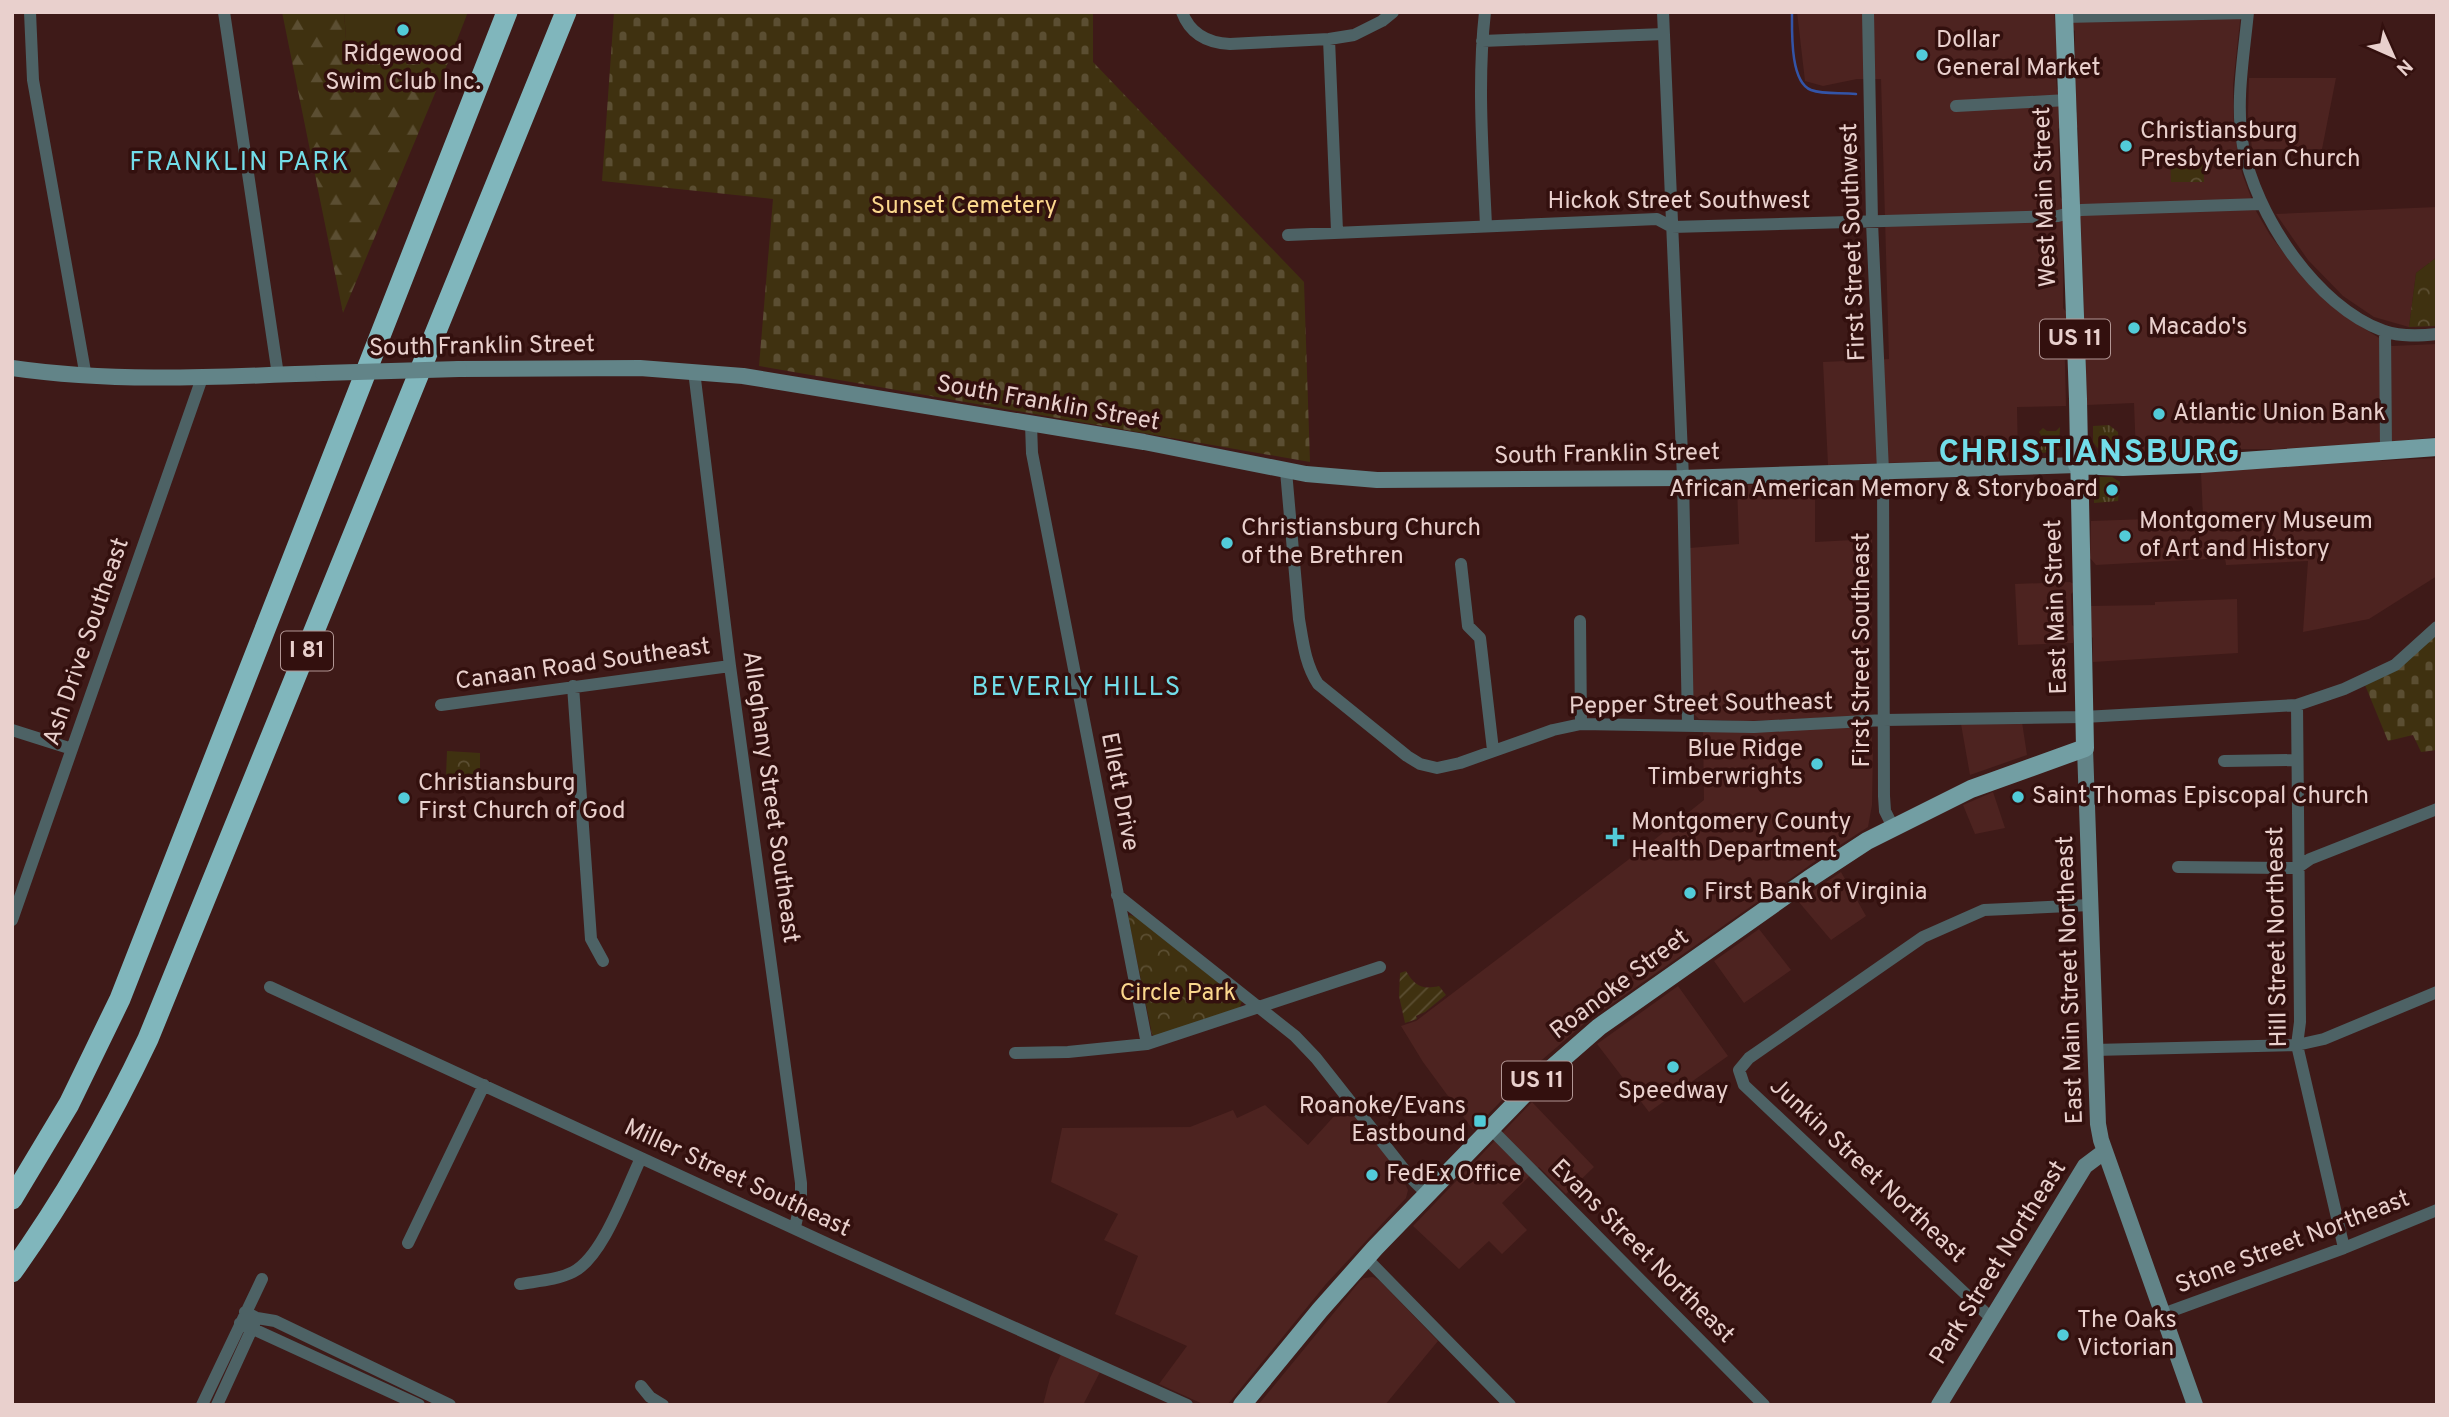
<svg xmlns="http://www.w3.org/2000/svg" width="2449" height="1417" font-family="Overpass,sans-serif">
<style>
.built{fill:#4d2320}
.grass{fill:url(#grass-tufts)}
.forest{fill:url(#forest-firs)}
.cemetery{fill:url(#cemetery-stones)}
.park{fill:url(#park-crowns)}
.garden{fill:url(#garden-furrows)}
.pitch{fill:#3f3110}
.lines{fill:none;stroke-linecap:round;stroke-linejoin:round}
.stream{stroke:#3354a7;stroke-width:2.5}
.street{stroke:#4d6265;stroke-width:12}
.secondary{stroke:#628488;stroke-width:16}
.primary{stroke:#729ea3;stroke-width:18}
.highway{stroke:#80b6bc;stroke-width:21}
.secondary-bridge{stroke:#628488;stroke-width:16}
.poi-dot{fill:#52cbd8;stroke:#33100e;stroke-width:2.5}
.labels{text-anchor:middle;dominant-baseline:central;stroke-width:7;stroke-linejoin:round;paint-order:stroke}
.shield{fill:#33100e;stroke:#b29694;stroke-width:2}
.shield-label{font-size:23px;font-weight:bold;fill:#e9d0cd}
.poi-label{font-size:24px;fill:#e9d0cd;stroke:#33100e;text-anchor:start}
.street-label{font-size:24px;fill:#e9d0cd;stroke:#33100e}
.park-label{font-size:24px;fill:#fbd78d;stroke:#33100e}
.neighbourhood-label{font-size:26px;letter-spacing:2px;fill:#72dde9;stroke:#33100e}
.district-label{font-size:32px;font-weight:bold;letter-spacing:2px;fill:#72dde9;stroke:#33100e}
</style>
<defs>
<pattern id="grass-tufts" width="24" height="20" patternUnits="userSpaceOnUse" patternTransform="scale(1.75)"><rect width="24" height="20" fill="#3f3110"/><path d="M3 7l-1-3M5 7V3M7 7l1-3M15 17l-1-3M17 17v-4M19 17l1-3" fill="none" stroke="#5b4e32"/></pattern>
<pattern id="forest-firs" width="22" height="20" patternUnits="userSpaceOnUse" patternTransform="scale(1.75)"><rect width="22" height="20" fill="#3f3110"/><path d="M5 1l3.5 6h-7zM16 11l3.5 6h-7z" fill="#5b4e32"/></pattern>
<pattern id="cemetery-stones" width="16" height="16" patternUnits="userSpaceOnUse" patternTransform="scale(1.75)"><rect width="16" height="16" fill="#3f3110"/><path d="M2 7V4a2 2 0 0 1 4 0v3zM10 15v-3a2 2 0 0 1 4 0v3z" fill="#5b4e32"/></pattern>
<pattern id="park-crowns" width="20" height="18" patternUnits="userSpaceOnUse" patternTransform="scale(1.75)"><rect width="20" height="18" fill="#3f3110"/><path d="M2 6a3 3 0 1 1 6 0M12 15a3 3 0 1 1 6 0" fill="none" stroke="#5b4e32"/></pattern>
<pattern id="garden-furrows" width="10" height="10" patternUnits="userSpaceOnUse" patternTransform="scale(1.75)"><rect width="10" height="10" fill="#3f3110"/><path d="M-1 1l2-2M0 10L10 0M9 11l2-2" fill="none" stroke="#5b4e32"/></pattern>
</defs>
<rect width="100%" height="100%" fill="#3e1a18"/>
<path class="built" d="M1797,12H2054L2059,67L2055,68L2057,89L2060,91L2061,126L2058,129L2060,197L2063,200V308L2067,313V321L2064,325L2066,406L2017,407L2018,460L2005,462L2002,459L1828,465L1823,362L1889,359L1881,79H1857L1823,86L1805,81Z
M2071,12H2241L2233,85L2234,130L2242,173L2256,211L2270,235L2305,280L2331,305L2349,319L2392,346L2437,344V437L2377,443L2276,449H2207L2187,454L2136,455L2134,403L2087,405L2081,230L2077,228L2079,187L2078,128L2074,125V114L2077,112L2073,53L2075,51V31L2072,29Z
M2249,78H2336L2322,149H2252L2248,114Z
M2437,207V257L2416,273L2409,327L2374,317L2343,296L2308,260L2276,214Z
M2437,458V576L2369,619L2303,632L2308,561L2228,565H2226L2225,558L2096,565L2090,558L2091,521L2203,517L2201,473L2238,468Z
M1815,483V542L1872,539L1871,711L1863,716L1743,721L1699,719L1692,712L1689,548L1739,544L1737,485Z
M2070,582L2074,584V591L2071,594L2072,625L2076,628L2073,643L2018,645L2015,584Z
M2237,599L2238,653L2093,662V638L2089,635L2088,606L2155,605V602Z
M2022,722L2027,755L1970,775L1961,724Z
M1865,726L1871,732L1873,749L1872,805L1868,827L1817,860L1585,1023L1536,1065L1473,1130L1423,1062L1401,1026L1416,1021L1649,844L1704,800L1703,730Z
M1993,792L2005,828L1975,834L1963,805Z
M1841,872L1866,916L1831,940L1798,901Z
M1759,929L1791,970L1744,1003L1714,961Z
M1678,986L1728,1056L1649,1112L1597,1044Z
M1532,1102L1594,1167L1566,1194L1539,1167L1502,1203L1527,1230L1502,1254L1489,1241L1459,1269L1413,1226Z
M1346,1103L1399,1170L1408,1190L1406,1198L1326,1284L1228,1404L1205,1405L1159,1384L1187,1346L1115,1314L1138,1256L1104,1240L1118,1214L1051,1182L1062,1128L1190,1127L1233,1110L1237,1118L1265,1105L1308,1145Z
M1373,1277L1380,1281L1438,1341L1385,1405H1258L1360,1281L1364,1278Z
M1061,1354L1101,1370L1083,1405H1043L1050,1378Z"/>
<path class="grass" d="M2109,425L2118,432L2119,450H2099L2093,442V426Z
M2060,427L2059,448L2053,452L2040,453L2042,437L2039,432L2043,428L2047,431H2056Z
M2112,477L2120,482L2118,501L2094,503L2093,480L2098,477Z"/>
<path class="forest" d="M282,12H344L347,52L454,48L343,313Z"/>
<path class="cemetery" d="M614,12H1093V62L1304,282L1310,462L759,366L773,199L602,181Z
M2437,634V750L2421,752L2413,735L2388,741L2365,685Z"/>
<path class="park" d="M2170,152H2203L2204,182H2171Z
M2437,257V326L2409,327L2416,273Z
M447,751L480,753V778L446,776Z
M1130,915L1136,917L1242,1001L1239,1009L1154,1036L1152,1034L1128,916Z"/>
<path class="garden" d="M1406,971C1415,986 1422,990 1439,986L1446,995L1425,1012L1416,1016L1417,1019L1405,1023L1399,996L1400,973Z"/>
<path class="pitch" d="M344,12H468L454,48L347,52Z"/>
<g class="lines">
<path class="stream" d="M1792,12C1792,32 1790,82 1811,90C1825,95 1841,92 1856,94"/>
<path class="street" d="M30,12L33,80L86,377
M224,12L278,375
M1182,12C1190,34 1208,43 1230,44L1329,39L1354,35L1382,21L1393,12
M1485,12C1477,83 1483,155 1486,226
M1663,12L1683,478L1688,724
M1868,12L1872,222L1883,471L1884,796L1885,811L1893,827
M2248,12C2244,55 2235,102 2243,146C2255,214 2316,307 2384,331C2401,337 2419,336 2437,334
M2064,17L2248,13
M1329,39L1337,231
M1482,41L1664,34
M1956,106L2067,100
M1288,235L1657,219L1672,227L2058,216L2081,210L2260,204
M2385,331L2386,451
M694,371L730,666L801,1183V1200L795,1227
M1031,424L1032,453L1147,1044
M1286,471L1299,619C1303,642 1305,664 1318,684L1407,756L1420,764L1437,768L1460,763L1553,730L1581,724L1754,727L1884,720L2084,717L2297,705L2344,689L2395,665L2437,627
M1461,564L1468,626L1480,638L1493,750
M1580,621L1581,724
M573,686L591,939L603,961
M441,705L730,666
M2297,705L2300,1022L2297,1045L2344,1248
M12,730L72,749
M2224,761L2296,760
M2178,867L2297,868L2310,859L2437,809
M1117,895L1295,1036L1316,1058L1410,1177L1427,1194
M12,920L202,378
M270,987L830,1245L1187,1405
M2094,1050L2297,1045L2324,1039L2437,992
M1015,1053L1068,1052L1147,1044L1380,967
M1490,1128L1764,1405
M408,1243L484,1085
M1366,1258L1510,1405
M520,1284C538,1281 557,1280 573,1272C603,1257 626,1189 641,1158
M245,1312L257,1318L275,1321L450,1405
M2163,1314L2344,1248L2437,1210
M1991,1318L1744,1085L1739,1070L1749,1058L1923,937L1984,910L2090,905
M240,1323L419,1405
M641,1386L650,1397L663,1405
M202,1405L262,1279
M217,1405L255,1322"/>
<path class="secondary" d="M12,368C116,383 219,377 323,373
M459,369L640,368L743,376L1144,442L1306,474L1377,480L1683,478L2077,465
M2085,748L2098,1124L2101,1140L2195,1405
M1939,1405L2085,1166L2105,1151"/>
<path class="primary" d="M2077,465L2123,467L2201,464L2437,447
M1242,1405L1320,1310L1375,1248L1536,1082L1599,1027L1809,879L1867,841L1971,789L2085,748L2078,399L2064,12"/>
<path class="highway" d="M12,1199L69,1104L120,999L507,12
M12,1272C65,1198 109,1121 148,1039L566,12"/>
<path class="secondary-bridge" d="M323,373L459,369"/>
</g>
<g class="poi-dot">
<circle cx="403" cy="30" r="7"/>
<circle cx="1922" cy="55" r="7"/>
<circle cx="2126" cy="146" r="7"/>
<circle cx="2134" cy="328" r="7"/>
<circle cx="2159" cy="414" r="7"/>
<circle cx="2112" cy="490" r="7"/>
<circle cx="2125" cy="536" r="7"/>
<circle cx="1227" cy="543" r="7"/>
<circle cx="1817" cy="764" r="7"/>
<circle cx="2018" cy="797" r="7"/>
<circle cx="404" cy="798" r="7"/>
<path d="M1611.5 826.5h7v7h7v7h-7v7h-7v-7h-7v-7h7z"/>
<circle cx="1690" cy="893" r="7"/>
<circle cx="1673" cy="1067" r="7"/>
<rect x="1473" y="1114" width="14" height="14" rx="3.5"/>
<circle cx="1372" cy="1175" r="7"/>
<circle cx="2063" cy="1335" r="7"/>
</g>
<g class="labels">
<g class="shield">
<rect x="2040" y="319.5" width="70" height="39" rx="5"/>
<rect x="281" y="631.5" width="52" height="39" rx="5"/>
<rect x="1502" y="1061.5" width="70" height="39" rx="5"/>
</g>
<g class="shield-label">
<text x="2075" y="339">US 11</text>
<text x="307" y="651">I 81</text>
<text x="1537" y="1081">US 11</text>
</g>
<g class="poi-label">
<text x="1936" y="41">Dollar<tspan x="1936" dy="28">General Market</tspan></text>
<text x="403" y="55" text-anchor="middle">Ridgewood<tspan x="403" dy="28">Swim Club Inc.</tspan></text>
<text x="2140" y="132">Christiansburg<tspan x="2140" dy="28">Presbyterian Church</tspan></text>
<text x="2148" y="328">Macado's</text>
<text x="2173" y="414">Atlantic Union Bank</text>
<text x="2098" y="490" text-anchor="end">African American Memory &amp; Storyboard</text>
<text x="2139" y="522">Montgomery Museum<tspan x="2139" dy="28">of Art and History</tspan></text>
<text x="1241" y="529">Christiansburg Church<tspan x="1241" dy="28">of the Brethren</tspan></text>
<text x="1803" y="750" text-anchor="end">Blue Ridge<tspan x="1803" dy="28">Timberwrights</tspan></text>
<text x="418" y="784">Christiansburg<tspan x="418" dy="28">First Church of God</tspan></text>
<text x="2032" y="797">Saint Thomas Episcopal Church</text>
<text x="1631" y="823">Montgomery County<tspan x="1631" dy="28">Health Department</tspan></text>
<text x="1704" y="893">First Bank of Virginia</text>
<text x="1673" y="1092" text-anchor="middle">Speedway</text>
<text x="1466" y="1107" text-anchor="end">Roanoke/Evans<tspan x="1466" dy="28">Eastbound</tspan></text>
<text x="1386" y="1175">FedEx Office</text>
<text x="2077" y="1321">The Oaks<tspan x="2077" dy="28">Victorian</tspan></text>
</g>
<g class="street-label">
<text transform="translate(2046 197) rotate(-92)">West Main Street</text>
<text x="1679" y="202">Hickok Street Southwest</text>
<text transform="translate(1854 242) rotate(-92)">First Street Southwest</text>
<text transform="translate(482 347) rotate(-1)">South Franklin Street</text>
<text transform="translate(1048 404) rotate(10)">South Franklin Street</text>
<text transform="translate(1607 455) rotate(-1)">South Franklin Street</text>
<text transform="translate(2057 607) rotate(-92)">East Main Street</text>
<text transform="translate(87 642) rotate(-71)">Ash Drive Southeast</text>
<text transform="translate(1863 650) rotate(-90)">First Street Southeast</text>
<text transform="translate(583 665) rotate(-8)">Canaan Road Southeast</text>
<text transform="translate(1701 705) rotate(-1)">Pepper Street Southeast</text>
<text transform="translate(1119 792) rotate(79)">Ellett Drive</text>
<text transform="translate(770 797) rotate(82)">Alleghany Street Southeast</text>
<text transform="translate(2278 937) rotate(-91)">Hill Street Northeast</text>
<text transform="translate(2071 980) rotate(-92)">East Main Street Northeast</text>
<text transform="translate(1620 985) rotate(-37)">Roanoke Street</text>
<text transform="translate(1867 1171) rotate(43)">Junkin Street Northeast</text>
<text transform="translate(737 1179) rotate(25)">Miller Street Southeast</text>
<text transform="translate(2293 1243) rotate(-21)">Stone Street Northeast</text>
<text transform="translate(1642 1252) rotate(45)">Evans Street Northeast</text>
<text transform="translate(1999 1263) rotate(-58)">Park Street Northeast</text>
</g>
<g class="park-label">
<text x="964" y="207">Sunset Cemetery</text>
<text x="1178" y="994">Circle Park</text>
</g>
<g class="neighbourhood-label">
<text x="240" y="163">FRANKLIN PARK</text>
<text x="1077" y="688">BEVERLY HILLS</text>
</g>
<g class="district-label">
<text x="2090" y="454">CHRISTIANSBURG</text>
</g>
</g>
<rect width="2449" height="1417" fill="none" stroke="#e9d0cd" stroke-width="28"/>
<g transform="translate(2393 56) rotate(135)" stroke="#33100e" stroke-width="5" paint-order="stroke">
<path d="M0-5L12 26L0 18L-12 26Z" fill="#e9d0cd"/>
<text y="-10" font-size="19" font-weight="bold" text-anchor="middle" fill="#e9d0cd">N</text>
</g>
</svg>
